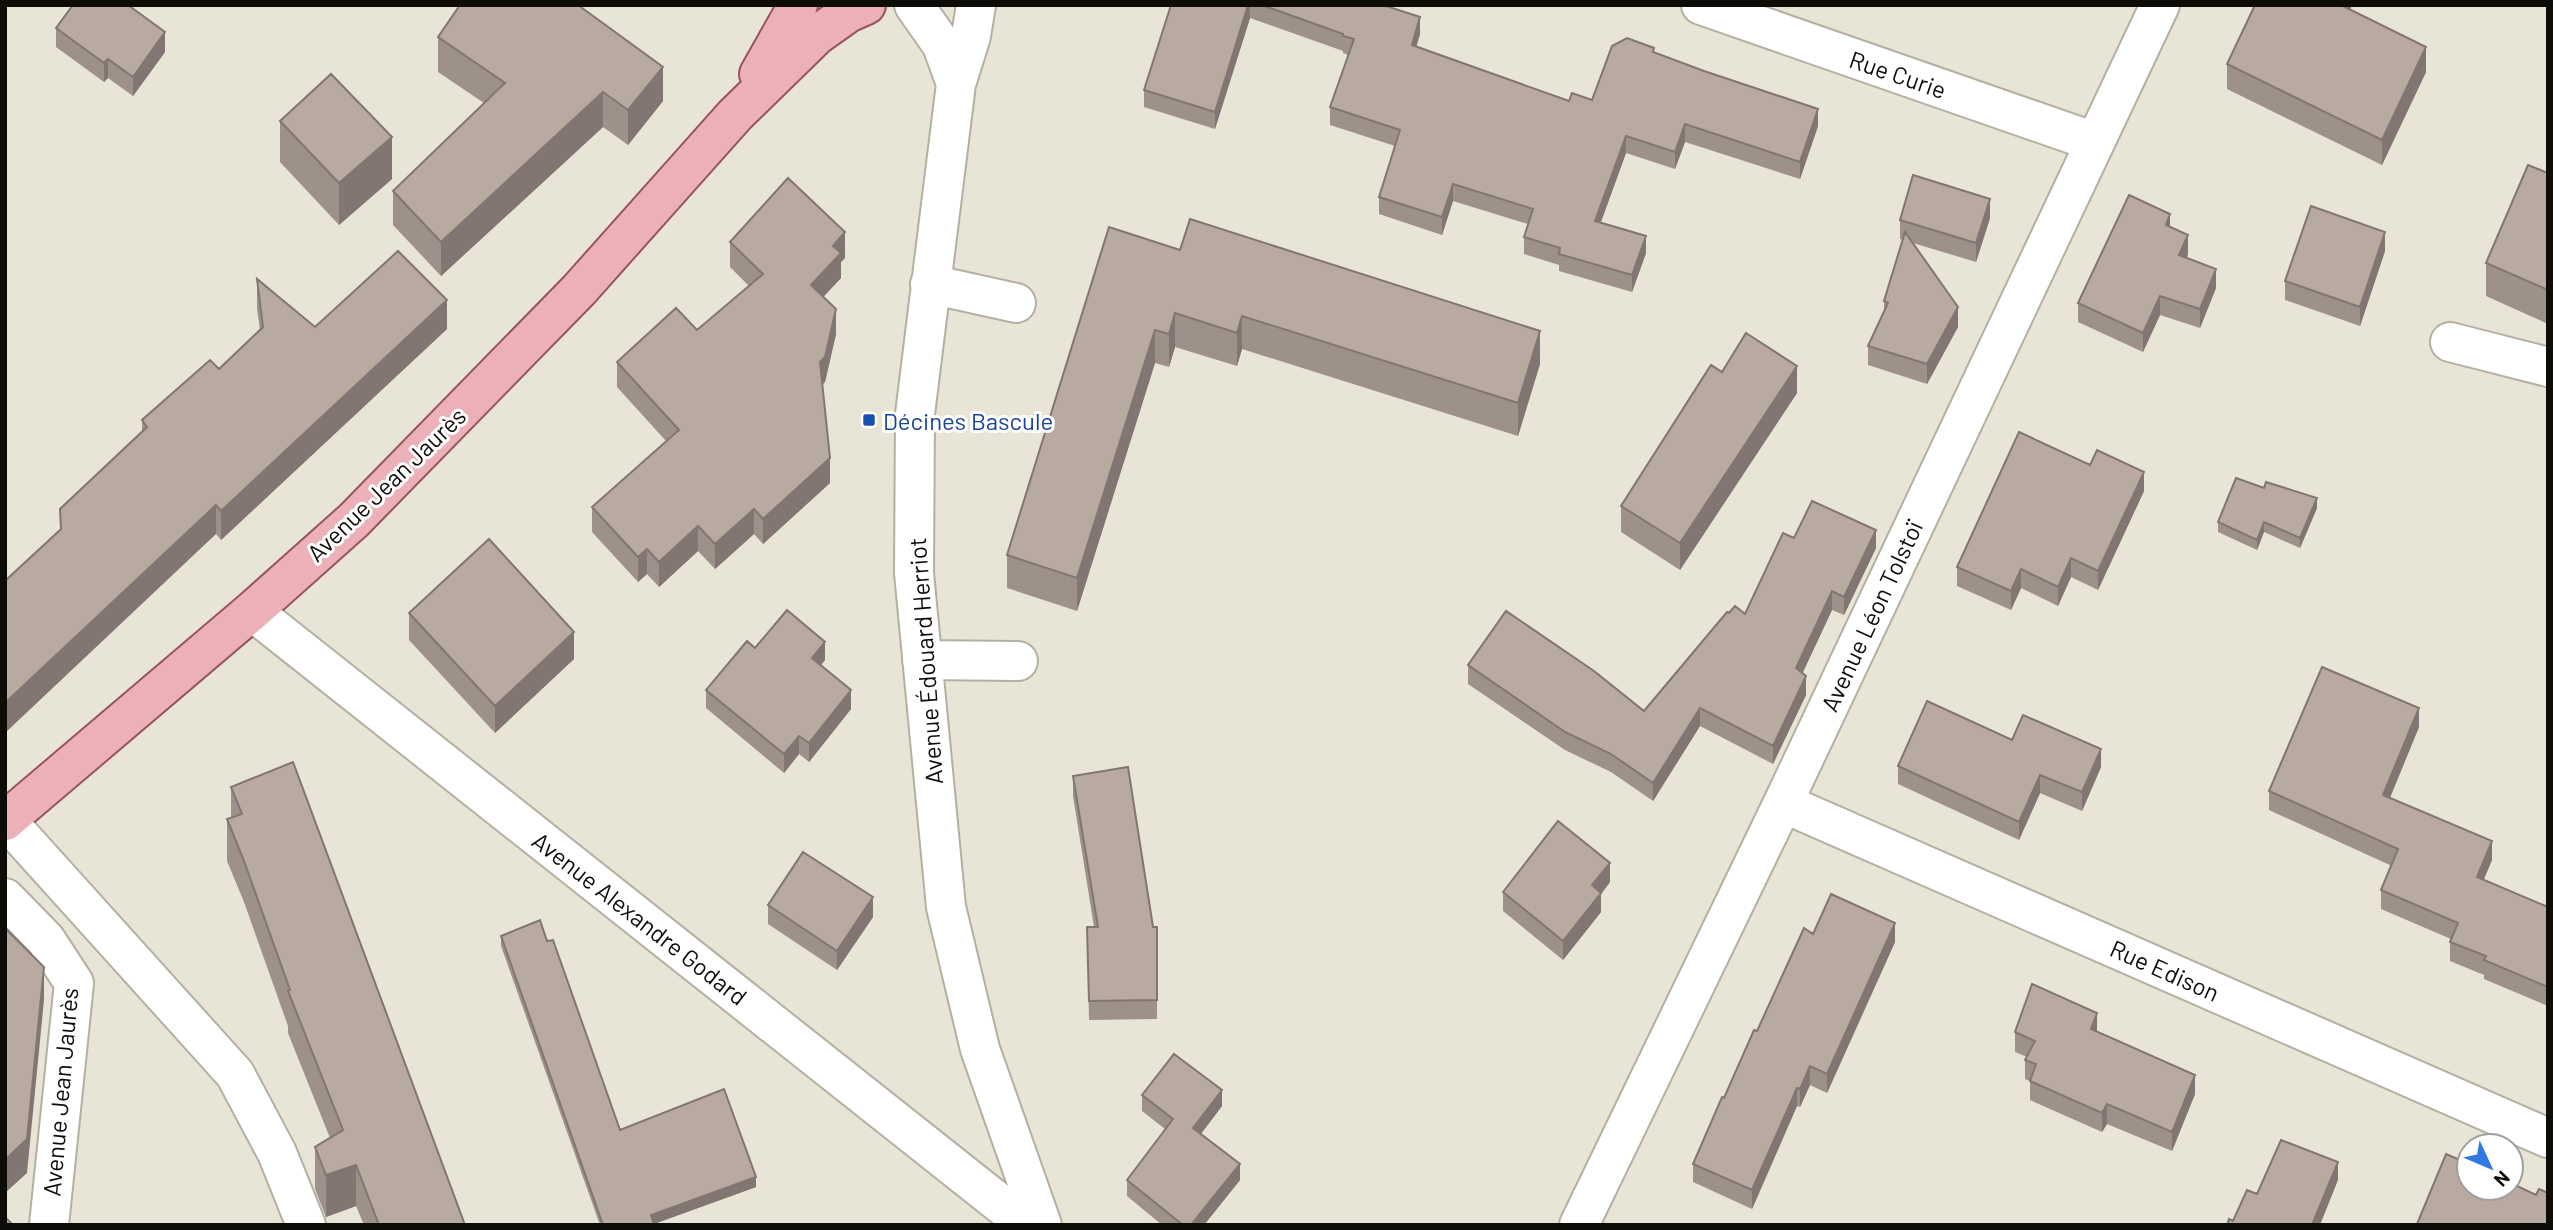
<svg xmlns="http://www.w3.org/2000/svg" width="2553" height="1230" font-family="Barlow,sans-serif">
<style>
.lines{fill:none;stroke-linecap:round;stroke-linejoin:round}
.minor-casing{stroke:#b4b0a1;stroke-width:42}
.major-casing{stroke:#96555b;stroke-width:42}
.minor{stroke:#fff;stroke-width:38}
.major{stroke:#ecb1b8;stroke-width:38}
.wall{fill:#9e918a}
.shaded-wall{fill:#817671}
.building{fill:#b8a9a1;stroke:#817671;stroke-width:2}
.transit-dot{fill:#1a4fb4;stroke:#fff;stroke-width:2.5}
.labels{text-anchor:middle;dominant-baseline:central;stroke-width:6;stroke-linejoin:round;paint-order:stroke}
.street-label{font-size:24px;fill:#0e0c07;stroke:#fff}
.transit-label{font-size:24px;fill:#164399;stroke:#fff;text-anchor:start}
</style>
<rect width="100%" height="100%" fill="#e9e5d6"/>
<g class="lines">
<g class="minor-casing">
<path id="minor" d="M914,5L942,45L956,84
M976,5L971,36L956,84L915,414L914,573L946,907L980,1049L1042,1225
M1701,5L2095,142
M930,284L1016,303
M2450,342L2548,367
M252,611L1027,1225
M922,660L1018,661
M1783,803L2548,1138
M6,820L235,1074L277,1153L306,1225
M5,898L46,940L74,983L49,1225
M1579,1225L1783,803L2160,5"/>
</g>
<g class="major-casing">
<path id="major" d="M759,74L798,5
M5,821L252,611L354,520L579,290L735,115L817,35L848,13L866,5"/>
</g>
<use href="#minor" class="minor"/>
<use href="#major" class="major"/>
</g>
<path class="wall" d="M1171,5H1383L1420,34L1416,47L1569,101L1592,100L1654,52L1818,126L1800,179L1685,142L1675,169L1626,153L1601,222L1646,253L1632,292L1559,271V265L1524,254V237L1528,224L1453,201L1442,235L1379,214V197L1395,146L1330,125V107L1348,55L1343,53V51L1250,18L1215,129L1144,107V90Z
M2255,5H2352L2350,10L2426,72L2382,165L2227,89V64Z
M56,28L165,52L133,96L108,78L104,82L56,47Z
M438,37L663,101L628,145L603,127L441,276L393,225V191L484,103L438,72Z
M280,121L392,179L339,225L280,162Z
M2548,173V324L2486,296V263Z
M1990,218L1976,262L1913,243L1958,327L1927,384L1868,365V346L1884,312V301L1903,240L1900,239V220Z
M2170,227L2188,254L2187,258L2216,288L2200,328L2160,315L2143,352L2078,322V303Z
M730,242L845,258L841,262V278L823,297L836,334L825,382L822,384L830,483L763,544L754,534L715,569L698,551L659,587L647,574L638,582L592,532V507L666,441L617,387V362L697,330L749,286L730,267Z
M1180,250L1540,364L1518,436L1242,349L1237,366L1175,347L1169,367L1155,363L1077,611L1007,588V555Z
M2385,251L2360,326L2285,300V281Z
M257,279L315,327L447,329L221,540L216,534L60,530V509L142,432V420L219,369L260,330L257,309Z
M1722,372L1797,393L1680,570L1621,532V506Z
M2144,491L2098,590L2071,577L2058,606L2021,588L2011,610L1957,586V567Z
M2317,508L2300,548L2264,532L2257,550L2218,532V522Z
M1876,548L1844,615L1832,610L1802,674L1806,695L1773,764L1700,726L1653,801L1611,772L1565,750L1468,684V665L1644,711L1729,613L1745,614Z
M409,613L574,659L495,733L409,640Z
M755,648L825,660L821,665L851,709L809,762L799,754L784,773L706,708V690Z
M2419,727L2390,798L2492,860L2483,880L2548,907V1006L2484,979V975L2450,961V942L2451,939L2381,909V890L2392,866L2269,810V791Z
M2012,740L2101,767L2082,811L2040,793L2019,840L1898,784V766Z
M1073,776L1153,927H1157V1019L1089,1020L1087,927H1094L1073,796Z
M231,787L465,1225H364L356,1206L326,1217L315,1189V1147L330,1138L288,1033V1026L244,902L227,861V819L231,818Z
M1610,882L1601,894V912L1563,960L1503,911V892Z
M768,905L873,917L837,970L768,924Z
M1813,934L1895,942L1827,1093L1810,1085L1800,1107L1797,1106L1752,1209L1693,1182V1164L1724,1098L1757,1031Z
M501,936L547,941L620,1130L756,1187L654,1224V1225H600L501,946Z
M2015,1032H2097L2195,1094L2172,1151L2107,1124L2102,1132L2030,1100V1081L2025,1079V1060L2027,1057L2015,1052Z
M1142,1095L1222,1106L1201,1134L1240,1180L1204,1225H1162L1127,1196V1180L1165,1129L1142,1111Z"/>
<path class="shaded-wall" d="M1248,5H1250V18L1215,129V112Z
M2340,5H2352L2340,30Z
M1420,17V34L1412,62V45Z
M165,32V52L133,96V77Z
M2426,47V72L2382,165V140Z
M108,59V78L104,82V63Z
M663,67V101L628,145V110Z
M603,92V127L441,276V242Z
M1818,109V126L1800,179V162Z
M1685,124V142L1675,169V152Z
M1626,136V153L1595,238V221Z
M392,137V179L339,225V183Z
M1453,184V201L1442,235V217Z
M1990,199V218L1976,262V243Z
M2170,214V233L2166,225Z
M845,232V258L841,262V278L811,310V285L833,246Z
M2385,232V251L2360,326V307Z
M2188,235V254L2179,274V255Z
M1646,236V253L1632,292V275Z
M2216,269V288L2200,328V309Z
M2160,296V315L2143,352V333Z
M447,300V329L221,540V511Z
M1958,307V327L1927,384V364Z
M836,309V334L825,382L820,387V362Z
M1175,313V347L1169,367V334Z
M1242,316V349L1237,366V333Z
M1155,330V363L1077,611V578Z
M1540,331V364L1518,436V403Z
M1797,366V393L1680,570V543Z
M830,458V483L763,544V519Z
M2144,472V491L2098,590V571Z
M2317,498V508L2300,548V538Z
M216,505V534L5,733V703Z
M754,509V534L715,569V544Z
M2264,522V532L2257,550V540Z
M698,526V551L659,587V562Z
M1876,530V548L1844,615V597Z
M647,549V574L638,582V557Z
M2071,558V577L2058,606V587Z
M2021,569V588L2011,610V591Z
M1832,591V610L1796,687V668Z
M574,632V659L495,733V706Z
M825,642V660L812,676V658Z
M1806,676V695L1773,764V746Z
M851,690V709L809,762V743Z
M1700,708V726L1653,801V783Z
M2419,708V727L2383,814V795Z
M799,736V754L784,773V754Z
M2101,749V767L2082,811V792Z
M2040,775V793L2019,840V822Z
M2492,841V860L2477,896V877Z
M1610,863V882L1601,894V912L1563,960V941L1592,885Z
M873,897V917L837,970V951Z
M1895,923V942L1827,1093V1074Z
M44,967V1000L27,1173L5,1193V1160Z
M2097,1013V1032L2091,1029Z
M1810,1066V1085L1800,1107V1089Z
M2195,1075V1094L2172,1151V1132Z
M1797,1088V1106L1752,1209V1190Z
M1222,1090V1106L1193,1144V1128Z
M2107,1104V1124L2102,1132V1113Z
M2338,1162V1180L2320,1225H2312Z
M1240,1164V1180L1204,1225H1191Z
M356,1165V1206L326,1217V1175Z
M756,1177V1187L651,1225V1215Z"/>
<path class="building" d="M73,5H128L165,32L133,77L108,59L104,63L56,28Z
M460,5H578L663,67L628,110L603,92L441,242L393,191L505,83L438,37Z
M1171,5H1248L1215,112L1144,90Z
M1262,5H1383L1420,17L1412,45L1569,101L1572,93L1592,100L1612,46L1627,38L1654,48L1653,52L1704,71L1818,109L1800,162L1685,124L1675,152L1626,136L1595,221L1646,236L1632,275L1559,254L1560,248L1524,237L1533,209L1453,184L1442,217L1379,197L1400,130L1330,107L1354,39L1343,36V34Z
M2255,5H2341L2426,47L2382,140L2227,64Z
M331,74L392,137L339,183L280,121Z
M2528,165L2548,173V290L2486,263Z
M1913,175L1990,199L1976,243L1900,220Z
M788,178L845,232L833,246L841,253L811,285L836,309L825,357L820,362L830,458L763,519L754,509L715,544L698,526L659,562L647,549L638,557L592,507L679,430L617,362L676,308L697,330L763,274L730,242Z
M2129,195L2170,214L2166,225L2188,235L2179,255L2216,269L2200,309L2160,296L2143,333L2078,303Z
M2311,206L2385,232L2360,307L2285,281Z
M1190,219L1540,331L1518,403L1242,316L1237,333L1175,313L1169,334L1155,330L1077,578L1007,555L1109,227L1180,250Z
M1905,232L1958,307L1927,364L1868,346L1888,303L1884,301Z
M398,251L447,300L221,511L216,505L5,703V581L61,529L60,509L147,427L142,420L210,360L219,369L263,327L257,279L315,327Z
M1746,333L1797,366L1680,543L1621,506L1711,365L1722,372Z
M2019,432L2090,465L2097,450L2144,472L2098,571L2071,558L2058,587L2021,569L2011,591L1957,567Z
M2236,478L2264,488L2266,482L2317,498L2300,538L2264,522L2257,540L2218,522Z
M1812,501L1876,530L1844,597L1832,591L1796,668L1806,676L1773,746L1700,708L1653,783L1611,754L1565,732L1468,665L1506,611L1594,671L1644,711L1727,612L1729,613L1735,606L1745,614L1783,533L1794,538Z
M489,539L574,632L495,706L409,613Z
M787,610L825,642L812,658L851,690L809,743L799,736L784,754L706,690L747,641L755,648Z
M2322,667L2419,708L2383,795L2492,841L2477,877L2548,907V987L2484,960L2486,956L2450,942L2458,923L2381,890L2398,849L2269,791Z
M1927,701L2012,740L2023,715L2101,749L2082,792L2040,775L2019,822L1898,766Z
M293,762L465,1225H379L356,1165L326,1175L315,1147L343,1130L288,991L290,990L244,861L227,819L242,814L231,787Z
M1128,767L1153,927H1157V1000L1089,1001L1087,927H1098L1073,776Z
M1558,821L1610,863L1592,885L1601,893L1563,941L1503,892Z
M803,852L873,897L837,951L768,905Z
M1831,894L1895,923L1827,1074L1810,1066L1800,1089L1797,1088L1752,1190L1693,1164L1722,1097L1724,1098L1754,1030L1757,1031L1804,928L1813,934Z
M540,920L547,941L553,940L620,1130L724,1089L756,1177L651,1215L654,1225H603L501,936Z
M5,928L44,967L27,1139L5,1160Z
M2032,984L2097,1013L2091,1029L2195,1075L2172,1132L2107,1104L2102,1113L2030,1081L2036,1064L2025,1060L2035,1041L2015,1032Z
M1174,1054L1222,1090L1193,1128L1240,1164L1191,1225H1183L1127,1180L1173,1119L1142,1095Z
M2281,1140L2338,1162L2312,1225H2227L2229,1219L2233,1221L2247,1190L2257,1194Z
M2446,1154L2469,1164V1188H2511V1183L2536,1195L2539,1189L2548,1193V1225H2419L2417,1224Z
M5,1217L13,1225H5Z"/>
<rect class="transit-dot" x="862" y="413" width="14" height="14" rx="3.5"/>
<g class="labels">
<g class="street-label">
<text transform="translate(1898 74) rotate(19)">Rue Curie</text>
<text transform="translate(386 484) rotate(-44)">Avenue Jean Jaurès</text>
<text transform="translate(1871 616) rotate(-65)">Avenue Léon Tolstoï</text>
<text transform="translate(925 661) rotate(-94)">Avenue Édouard Herriot</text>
<text transform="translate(640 918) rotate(38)">Avenue Alexandre Godard</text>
<text transform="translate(2165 970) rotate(24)">Rue Edison</text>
<text transform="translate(60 1092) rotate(-85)">Avenue Jean Jaurès</text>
</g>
<g class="transit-label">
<text x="883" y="420">Décines Bascule</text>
</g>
</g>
<rect width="2553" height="1230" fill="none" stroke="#0e0c07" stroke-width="14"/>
<g transform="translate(2490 1167) rotate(134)"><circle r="33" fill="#ffffff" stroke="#9f9e9c" stroke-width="2"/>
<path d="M0-5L12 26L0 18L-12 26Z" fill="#3178e5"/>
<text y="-10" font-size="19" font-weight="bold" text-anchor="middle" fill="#0e0c07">N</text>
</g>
</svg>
